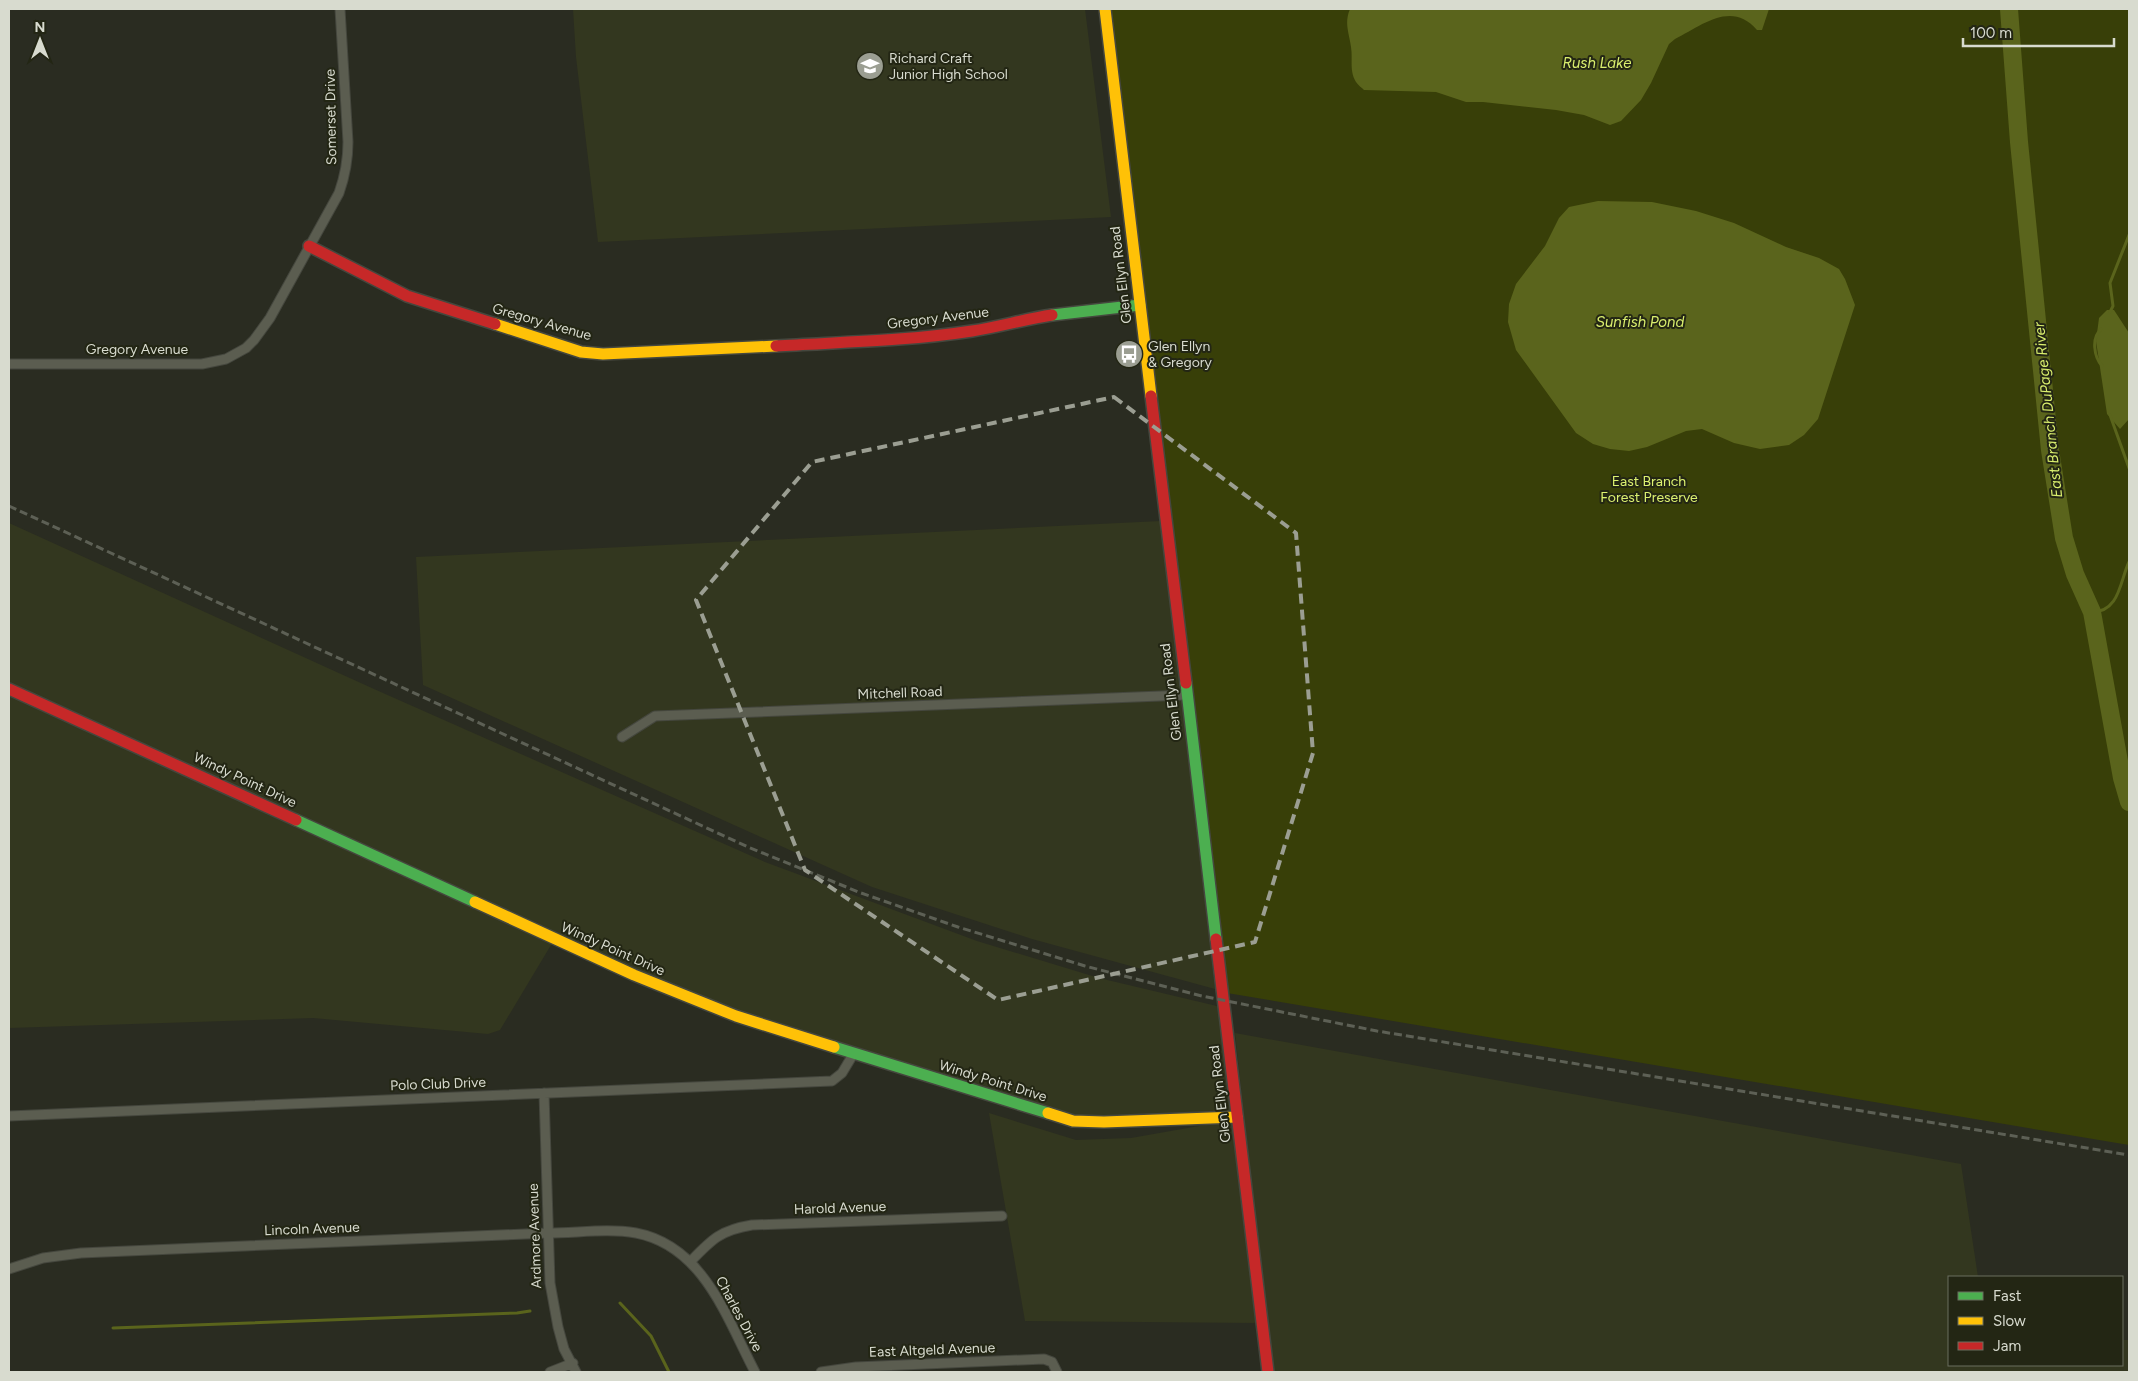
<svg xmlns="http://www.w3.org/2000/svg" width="2138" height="1381" font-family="Figtree,sans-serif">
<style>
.built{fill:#33371f}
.green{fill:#383f08}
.water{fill:#5a641c}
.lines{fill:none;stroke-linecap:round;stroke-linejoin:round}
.stream{stroke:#5a641c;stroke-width:3}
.river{stroke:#5a641c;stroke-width:18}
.street-casing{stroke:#45473e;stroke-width:11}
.fast-casing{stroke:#45473e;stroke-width:14}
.slow-casing{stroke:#45473e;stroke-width:14}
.jam-casing{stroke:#45473e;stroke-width:14}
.street{stroke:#5b5d50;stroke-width:9}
.fast{stroke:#4caf50;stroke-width:11}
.slow{stroke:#ffc107;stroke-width:11}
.jam{stroke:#c62828;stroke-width:11}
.rail{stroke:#5d6055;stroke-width:3;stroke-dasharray:8 4;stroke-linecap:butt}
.marked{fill:none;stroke:#9b9e92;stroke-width:4;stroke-dasharray:10 6;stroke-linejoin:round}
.labels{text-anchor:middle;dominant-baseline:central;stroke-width:4;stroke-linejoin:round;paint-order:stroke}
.poi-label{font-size:14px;fill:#d8dbcf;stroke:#232614;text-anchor:start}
.street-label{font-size:14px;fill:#d8dbcf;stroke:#232614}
.park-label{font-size:14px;fill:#dcf170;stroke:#232614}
.water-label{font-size:15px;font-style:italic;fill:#daef6e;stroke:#232614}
</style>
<rect width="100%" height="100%" fill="#2a2c21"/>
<path class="built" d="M573,9H1085L1111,217L598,242L576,57Z
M1161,521L1215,989L1032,939L872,887L423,685L416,557Z
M9,523L374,689L765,862L977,941L1099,978L1221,1007L1233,1112L1073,1116L739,1013L557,935L500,1030L488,1034L313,1018L9,1028Z
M1235,1033L1961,1164L1978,1277H1949V1365H2122V1340H2129V1372H1272Z
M989,1113L1076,1140L1131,1138L1233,1120L1259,1323L1025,1321Z"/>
<path class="green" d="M1110,9H2129V1145L1227,993Z"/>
<path class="water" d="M1350,9H1769L1762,30H1757C1732,0 1702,25 1675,39L1669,44L1651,83L1641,100L1621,121L1610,125L1584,115L1556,110L1483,102H1466L1436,92L1364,90C1362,88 1358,85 1356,82C1349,71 1353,59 1351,47C1349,33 1344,23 1350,9Z
M1598,201L1652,202L1696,211L1734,223L1786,247L1819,258L1839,269L1845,279L1855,305L1818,419L1804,435L1789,445L1760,449L1734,443L1702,429L1686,431L1647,447L1629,451L1610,449L1593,444L1576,433L1516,350L1508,322L1509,304L1516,284L1545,246L1559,218L1569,207Z
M2107,310H2114L2129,333V419L2120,429L2107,414L2096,341L2099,318Z"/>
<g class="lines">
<path class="stream" d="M2110,312L2113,306L2110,283L2129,235
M2101,329C2091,338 2094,357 2102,366
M2110,415L2129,468
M2092,612C2120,612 2120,580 2129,562
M620,1303L651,1336L669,1372
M113,1328L517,1313L530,1311"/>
<path class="river" d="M2009,9L2019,142L2050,450L2064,538L2075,574L2092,612L2122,778L2129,802"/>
<g class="street-casing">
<path id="street" d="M9,364H202L226,359L246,348L254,340L270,318L339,193C345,176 348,161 348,142L340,9
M622,737L655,716L1186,695
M544,1093L550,1283L558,1327L564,1349L576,1372
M9,1116L832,1081L842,1073L854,1053
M691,1261C712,1239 721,1230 752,1225L1002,1216
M9,1269L43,1258L81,1253L548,1233C577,1233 608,1228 636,1233C704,1246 727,1319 755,1372
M550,1372L573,1363
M821,1372L856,1367L1044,1359L1052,1362L1057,1372"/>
</g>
<g class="fast-casing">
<path id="fast" d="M1052,315L1140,305
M1186,683L1216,939
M296,820L475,902
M834,1047L1048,1113"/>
</g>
<g class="slow-casing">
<path id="slow" d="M1105,9L1151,396
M495,324L581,352L603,354L776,346
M475,902L634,975L736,1016L834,1047
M1048,1113L1073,1121L1104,1122L1237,1117"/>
</g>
<g class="jam-casing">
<path id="jam" d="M309,246L407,296L495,324
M776,346C842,342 907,341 972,331C999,327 1025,319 1052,315
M1151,396L1186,683
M9,689L296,820
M1216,939L1268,1372"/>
</g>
<use href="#street" class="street"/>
<use href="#fast" class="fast"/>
<use href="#slow" class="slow"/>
<use href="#jam" class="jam"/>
<path class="rail" d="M9,506L748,847L861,893L958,927L1085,966L1202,996L1377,1031L2129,1155"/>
</g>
<path class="marked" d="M1114,397L1296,533L1313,753L1255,942L998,1000L805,870L696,600L812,462Z"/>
<defs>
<g id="school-disc" transform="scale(1.4375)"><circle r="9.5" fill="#9b9e92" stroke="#232614"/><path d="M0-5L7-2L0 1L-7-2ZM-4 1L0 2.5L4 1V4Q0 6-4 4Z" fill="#fff"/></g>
<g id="bus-disc" transform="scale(1.4375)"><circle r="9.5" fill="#9b9e92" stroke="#232614"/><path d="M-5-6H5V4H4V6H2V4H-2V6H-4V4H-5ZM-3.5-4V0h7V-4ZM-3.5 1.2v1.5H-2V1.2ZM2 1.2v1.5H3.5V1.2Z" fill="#fff"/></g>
</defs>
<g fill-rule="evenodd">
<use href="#school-disc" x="870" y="66"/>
<use href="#bus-disc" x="1129" y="354"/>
</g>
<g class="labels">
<g class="poi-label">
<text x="889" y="58">Richard Craft<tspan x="889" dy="16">Junior High School</tspan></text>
<text x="1148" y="346">Glen Ellyn<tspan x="1148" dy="16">&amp; Gregory</tspan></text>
</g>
<g class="street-label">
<text transform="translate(331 117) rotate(-91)">Somerset Drive</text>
<text transform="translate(1121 275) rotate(-97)">Glen Ellyn Road</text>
<text transform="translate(938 318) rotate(-7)">Gregory Avenue</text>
<text transform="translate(542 322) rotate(16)">Gregory Avenue</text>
<text x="137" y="349">Gregory Avenue</text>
<text transform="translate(1171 692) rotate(-97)">Glen Ellyn Road</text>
<text transform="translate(900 693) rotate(-2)">Mitchell Road</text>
<text transform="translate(245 780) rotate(25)">Windy Point Drive</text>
<text transform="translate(613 949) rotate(24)">Windy Point Drive</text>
<text transform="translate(993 1081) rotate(17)">Windy Point Drive</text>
<text transform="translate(438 1084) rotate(-2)">Polo Club Drive</text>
<text transform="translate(1220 1094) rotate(-97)">Glen Ellyn Road</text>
<text transform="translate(840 1208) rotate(-2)">Harold Avenue</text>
<text transform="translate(312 1229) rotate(-2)">Lincoln Avenue</text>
<text transform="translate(535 1236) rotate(-92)">Ardmore Avenue</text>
<text transform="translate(739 1314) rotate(62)">Charles Drive</text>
<text transform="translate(932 1350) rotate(-2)">East Altgeld Avenue</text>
</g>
<g class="park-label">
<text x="1649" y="481">East Branch<tspan x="1649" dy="16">Forest Preserve</tspan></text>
</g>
<g class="water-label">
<text x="1597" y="63">Rush Lake</text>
<text x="1640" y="322">Sunfish Pond</text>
<text transform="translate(2048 410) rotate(-96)">East Branch DuPage River</text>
</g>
</g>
<rect width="2138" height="1381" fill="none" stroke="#d8dbcf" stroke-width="20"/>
<rect x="1948" y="1276" width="175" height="90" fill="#232614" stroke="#6b6e5f"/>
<rect x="1958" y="1292" width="25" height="8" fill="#4caf50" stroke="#6b6e5f"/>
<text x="1993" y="1301" font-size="15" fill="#d8dbcf">Fast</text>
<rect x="1958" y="1317" width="25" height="8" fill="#ffc107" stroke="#6b6e5f"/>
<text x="1993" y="1326" font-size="15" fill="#d8dbcf">Slow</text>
<rect x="1958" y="1342" width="25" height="8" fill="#c62828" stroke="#6b6e5f"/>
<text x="1993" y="1351" font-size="15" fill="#d8dbcf">Jam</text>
<g transform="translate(40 40)" stroke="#232614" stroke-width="4" paint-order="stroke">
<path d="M0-4L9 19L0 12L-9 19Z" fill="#d8dbcf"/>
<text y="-8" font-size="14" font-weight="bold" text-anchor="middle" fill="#d8dbcf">N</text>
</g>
<path d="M1963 38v8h151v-8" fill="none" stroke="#d8dbcf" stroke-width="2.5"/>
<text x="1970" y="38" font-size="15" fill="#d8dbcf" stroke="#232614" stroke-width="4" paint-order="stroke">100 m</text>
</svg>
